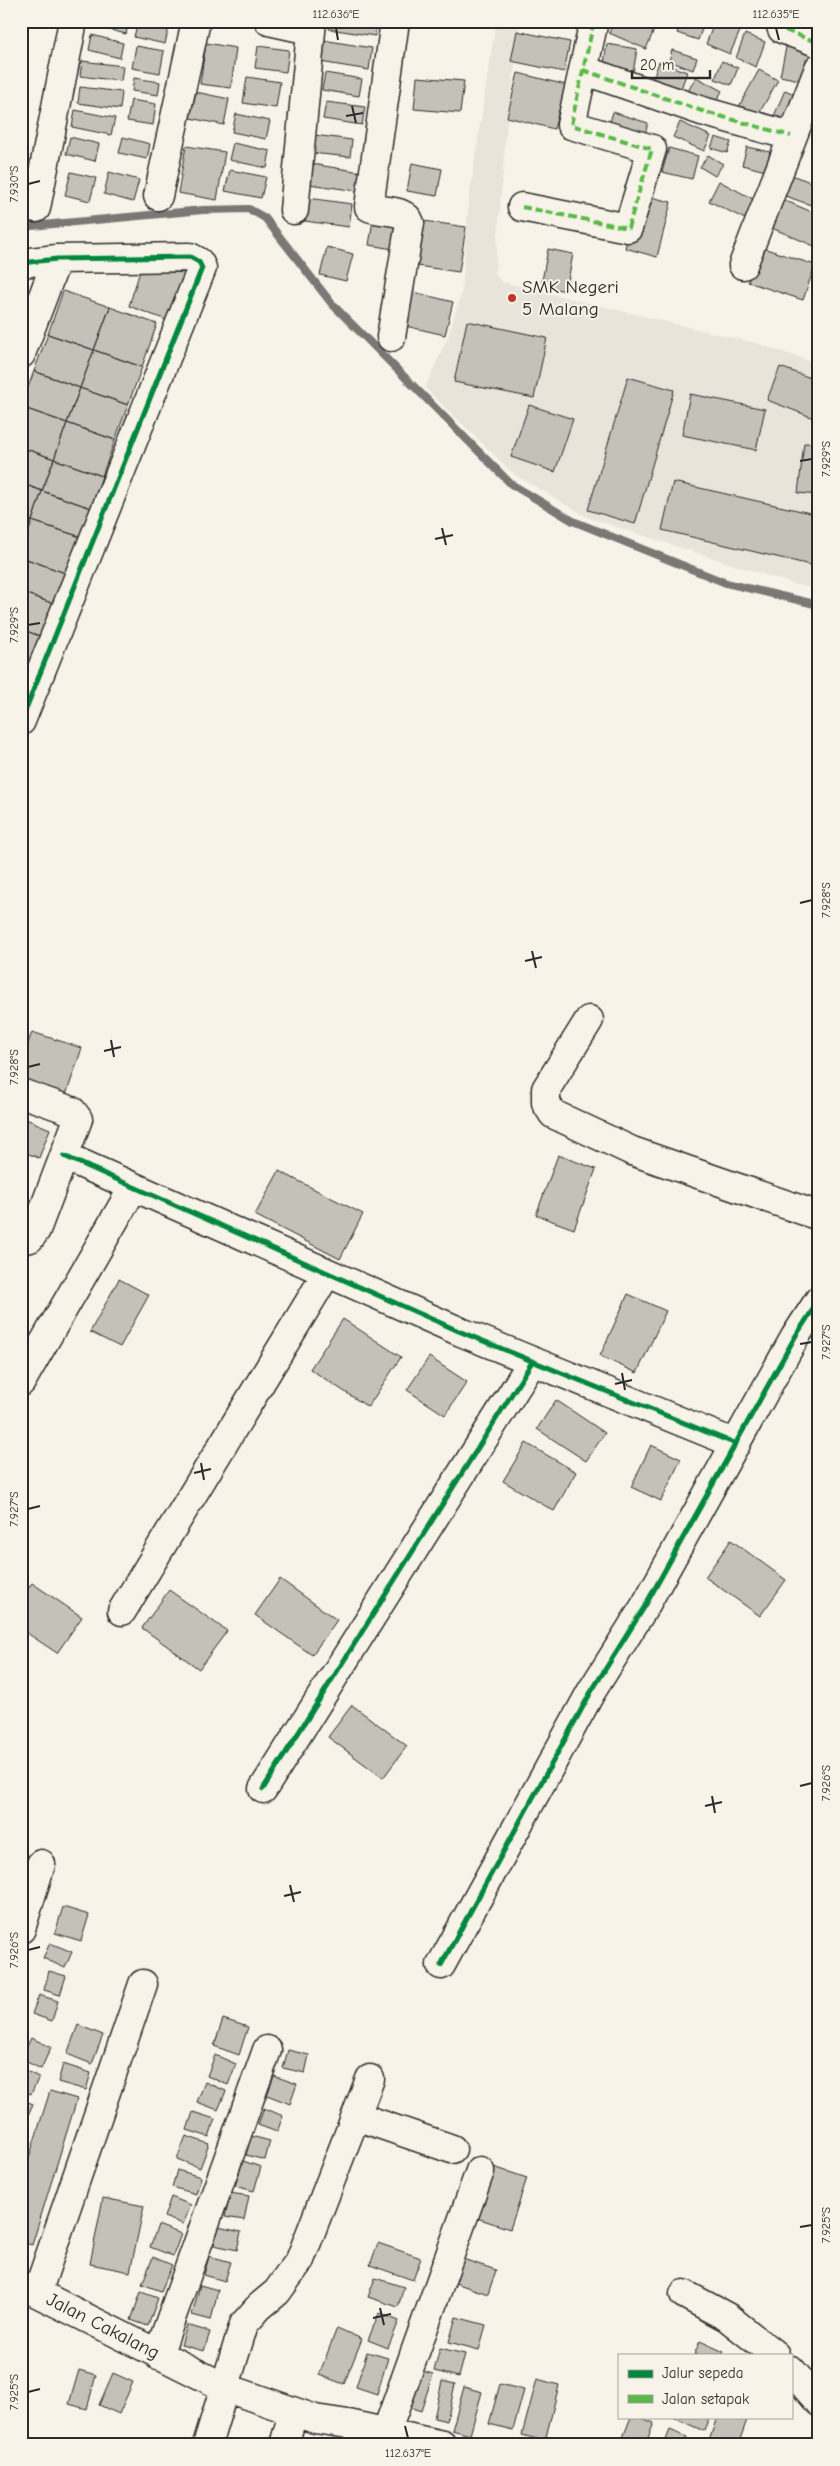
<svg xmlns="http://www.w3.org/2000/svg" width="840" height="2466" font-family="'Comic Neue',sans-serif">
<style>
.built{fill:#e8e4da}
.lines{fill:none;stroke-linecap:round;stroke-linejoin:round}
.stream{stroke:#7a7874;stroke-width:8}
.building{fill:#c4c1b9;stroke:#2b2b2b}
.minor-casing{stroke:#2b2b2b;stroke-width:31}
.minor{stroke:#f7f3e8;stroke-width:28}
.quiet{stroke:#58b947;stroke-width:4;stroke-dasharray:8 4;stroke-linecap:butt}
.cycleway-casing{stroke:#f7f3e8;stroke-width:8}
.cycleway{stroke:#00873e;stroke-width:5}
.ticks{fill:none;stroke:#2b2b2b;stroke-width:2}
.poi-dot{fill:#c8321e;stroke:#f7f3e8;stroke-width:2}
.labels{text-anchor:middle;dominant-baseline:central;stroke-width:4;stroke-linejoin:round;paint-order:stroke}
.poi-label{font-size:19px;fill:#2b2b2b;stroke:#f7f3e8;text-anchor:start}
.street-label{font-size:19px;fill:#2b2b2b;stroke:#f7f3e8}
.neatline{fill:none;stroke:#2b2b2b;stroke-width:2}
.ticks-label{font-size:12px;text-anchor:middle;fill:#2b2b2b}
</style>
<rect width="100%" height="100%" fill="#f7f3e8"/>
<filter id="ink" filterUnits="userSpaceOnUse"><feTurbulence type="fractalNoise" baseFrequency=".02" numOctaves="2"/><feDisplacementMap in="SourceGraphic" scale="10" xChannelSelector="R" yChannelSelector="G"/><feConvolveMatrix kernelMatrix="1 2 1 2 8 2 1 2 1" color-interpolation-filters="sRGB"/></filter>
<g filter="url(#ink)">
<path class="built" d="M496,21H521L506,131L495,273L501,282L759,344L819,364V589L796,585L589,518L515,475L425,388L448,337L462,291L469,198Z"/>
<g class="lines">
<path class="stream" d="M21,227L203,210L249,209L265,218L332,304L511,484L573,521L726,583L819,605"/>
</g>
<path class="building" d="M92,21H129L126,34L91,25Z
M138,21H170L165,44L134,37Z
M330,21H377L375,36L329,29Z
M614,21H633L654,30L646,49L609,33Z
M681,21H705L698,40L677,33Z
M715,21L740,31L730,54L706,44Z
M793,21H819V29Z
M517,31L570,42L564,72L511,61Z
M745,34L765,42L756,67L736,58Z
M92,35L123,43L120,58L89,50Z
M788,38L818,45L809,82L780,76Z
M323,40L372,48L369,70L320,62Z
M206,43L236,48L231,88L200,84Z
M607,44L637,49L632,79L602,75Z
M136,46L164,51L160,73L132,68Z
M258,46L289,50L286,72L255,68Z
M672,50L697,58L693,70L669,61Z
M82,61L123,66L121,81L80,76Z
M722,61L738,68L731,85L715,79Z
M659,62L687,72L679,94L651,84Z
M759,70L778,80L756,119L737,110Z
M325,73L362,79L359,96L322,90Z
M518,73L566,85L554,129L507,117Z
M247,77L280,82L276,108L243,103Z
M417,77L464,81L460,113L414,109Z
M696,77L722,91L713,107L687,93Z
M134,78L160,82L158,95L132,91Z
M80,87L122,92L120,109L78,103Z
M785,90L803,98L792,124L774,116Z
M196,92L229,99L224,125L190,118Z
M131,100L156,104L153,125L127,121Z
M326,102L365,107L362,125L323,119Z
M75,110L115,118L111,135L72,127Z
M613,112L648,123L643,142L607,131Z
M236,114L270,121L266,139L232,132Z
M680,122L711,136L704,151L673,137Z
M819,125V146L813,145Z
M314,135L352,140L350,157L311,153Z
M70,137L99,144L95,161L66,154Z
M123,137L150,144L147,159L119,153Z
M715,137L731,142L727,153L711,148Z
M233,143L270,151L267,168L229,160Z
M186,146L225,152L217,200L178,193Z
M747,147L770,152L766,171L742,165Z
M669,148L698,156L692,179L662,172Z
M708,155L723,164L715,176L700,167Z
M412,163L442,169L437,196L407,191Z
M312,164L361,172L357,191L309,184Z
M230,170L266,177L261,198L225,191Z
M71,172L96,178L90,201L65,195Z
M109,172L139,180L133,202L104,194Z
M791,175L819,185V208L783,195Z
M719,181L755,200L745,219L709,201Z
M639,194L671,202L657,257L625,248Z
M300,197L352,204L349,227L297,220Z
M779,198L819,215V248L767,226Z
M373,220L397,224L393,249L369,245Z
M417,220L466,227L459,272L410,265Z
M327,247L353,254L346,281L320,275Z
M760,247L815,265L803,300L748,282Z
M548,249L573,254L566,291L541,286Z
M140,271L197,273L177,324L129,306Z
M63,291L110,307L94,350L48,334Z
M409,291L453,302L445,335L401,325Z
M110,307L157,324L142,367L94,350Z
M467,321L547,338L534,398L454,382Z
M48,334L94,350L80,388L34,371Z
M94,350L142,367L128,405L80,388Z
M780,367L819,381V420L767,400Z
M34,371L80,388L67,423L21,407Z
M628,377L674,390L635,524L588,510Z
M80,388L128,405L115,440L67,423Z
M690,394L765,409L756,450L682,435Z
M529,405L573,419L555,472L511,457Z
M21,407L67,423L54,459L21,447Z
M67,423L115,440L102,476L54,459Z
M804,443L819,444V495L798,493Z
M21,447L54,459L42,491L21,483Z
M54,459L102,476L91,508L42,491Z
M673,482L819,515V567L662,530Z
M21,483L42,491L32,521L21,517Z
M42,491L91,508L81,537L32,521Z
M21,517L32,521L21,552Z
M32,521L81,537L68,574L21,557Z
M21,557L68,574L57,605L21,592Z
M21,592L57,605L45,638L21,629Z
M21,629L45,638L31,675L21,672Z
M32,1032L82,1048L65,1098L21,1083V1063Z
M21,1117L50,1129L39,1158L21,1151Z
M558,1155L596,1169L574,1229L536,1215Z
M279,1171L363,1214L340,1259L255,1215Z
M119,1279L149,1295L120,1347L90,1332Z
M628,1294L666,1311L637,1373L600,1356Z
M343,1319L401,1357L368,1407L310,1369Z
M429,1357L467,1382L445,1415L407,1390Z
M556,1400L605,1433L586,1461L537,1429Z
M526,1443L576,1472L554,1511L503,1481Z
M651,1445L681,1459L661,1501L631,1487Z
M731,1540L786,1580L760,1616L705,1577Z
M280,1579L337,1620L312,1655L255,1615Z
M32,1583L82,1617L57,1653L21,1629V1598Z
M169,1590L227,1631L199,1669L142,1628Z
M352,1705L407,1746L383,1778L328,1737Z
M63,1907L89,1915L81,1941L55,1933Z
M50,1943L72,1952L65,1968L43,1958Z
M49,1971L66,1976L60,1995L44,1990Z
M39,1995L58,2001L52,2021L32,2014Z
M223,2019L248,2027L239,2055L214,2046Z
M78,2025L103,2035L92,2064L67,2054Z
M31,2038L51,2047L41,2069L21,2059Z
M288,2050L309,2055L305,2073L283,2068Z
M215,2055L236,2064L228,2085L207,2076Z
M63,2064L91,2073L86,2090L58,2082Z
M21,2069L39,2077L31,2094L21,2089Z
M274,2076L297,2084L290,2104L267,2095Z
M205,2082L226,2091L218,2110L197,2102Z
M50,2091L77,2099L32,2245L21,2242V2183Z
M21,2099L33,2104L24,2124L21,2123Z
M264,2108L283,2116L277,2132L258,2125Z
M193,2112L215,2119L209,2137L187,2130Z
M186,2136L209,2144L200,2168L177,2159Z
M251,2136L270,2141L265,2160L246,2155Z
M243,2161L261,2167L254,2191L235,2186Z
M488,2165L527,2178L510,2229L471,2216Z
M177,2170L201,2177L196,2194L172,2187Z
M230,2193L249,2196L244,2220L225,2217Z
M171,2197L191,2205L183,2224L164,2217Z
M103,2198L144,2206L130,2272L90,2264Z
M158,2225L181,2234L173,2256L150,2247Z
M218,2227L241,2232L237,2250L214,2245Z
M378,2243L421,2258L413,2280L370,2265Z
M209,2256L231,2262L225,2281L204,2275Z
M153,2257L172,2265L161,2291L142,2284Z
M460,2258L496,2270L488,2294L452,2282Z
M375,2278L404,2287L398,2307L368,2297Z
M200,2285L218,2290L211,2320L192,2315Z
M141,2292L158,2298L148,2326L131,2320Z
M379,2313L399,2321L388,2348L368,2340Z
M456,2317L486,2325L479,2350L449,2342Z
M187,2325L210,2332L204,2351L181,2345Z
M337,2328L362,2339L344,2384L319,2375Z
M700,2341L724,2352L722,2355H694Z
M440,2348L465,2354L459,2377L434,2371Z
M367,2352L388,2358L377,2394L356,2387Z
M414,2369L433,2374L421,2411L403,2405Z
M79,2370L96,2375L87,2409L69,2404Z
M113,2373L133,2382L119,2414L99,2405Z
M537,2379L559,2385L545,2441L522,2435Z
M442,2381L455,2384L447,2421L434,2418Z
M500,2384L524,2390L513,2430L489,2424Z
M464,2387L482,2392L470,2435L452,2430Z
M631,2417H640L654,2423L645,2445H620Z
M672,2417H709L704,2431Z
M717,2417H748L738,2445H720L709,2441Z
M670,2430L687,2437L684,2445H664Z"/>
<g class="lines">
<g class="minor-casing">
<path id="minor" d="M269,21L310,30
M779,21L782,29L819,43
M583,70L702,111L791,136
M158,196L196,21
M522,207L628,228L652,149L571,125L594,21
M36,208L73,21
M294,210L312,21
M21,263L57,259L190,257L199,262L202,268L21,721
M743,265L819,68
M391,337L410,223C405,208 382,213 369,207L395,21
M21,354L57,259
M589,1020L546,1089V1103L553,1114L632,1151L819,1216
M21,1093L72,1111L78,1119L36,1230L30,1238L21,1240
M64,1156L461,1332L736,1444
M21,1382L133,1188
M122,1611L327,1273
M263,1789L532,1362
M21,1929L41,1864
M441,1965L591,1692L645,1606L795,1337L819,1300
M356,2116L452,2149
M21,2285L224,2387L315,2419L348,2424L442,2445
M37,2293L143,1984
M684,2294L727,2317L775,2355
M158,2355L267,2050
M791,2370L819,2402
M386,2433L480,2171
M207,2445L244,2324L259,2307L277,2292L300,2260L370,2079
M284,2445L293,2413"/>
</g>
<use href="#minor" class="minor"/>
<path class="quiet" d="M779,21L782,29L819,43
M583,70L702,111L791,136
M522,207L628,228L652,149L571,125L594,21"/>
<g class="cycleway-casing">
<path id="cycleway" d="M21,263L57,259L190,257L199,262L202,268L21,721
M64,1156L461,1332L736,1444
M263,1789L532,1362
M441,1965L591,1692L645,1606L795,1337L819,1300"/>
</g>
<use href="#cycleway" class="cycleway"/>
</g>
</g>
<path class="ticks" d="M336,28L338,40M776,28L779,40M352,106L356,123M346,116L363,113M28,184L40,181M800,461L812,459M442,528L446,545M435,539L453,535M28,625L40,623M800,903L812,900M532,951L536,968M525,961L542,957M111,1040L114,1057M104,1051L121,1047M28,1067L40,1064M800,1344L812,1342M622,1373L625,1390M615,1384L632,1380M201,1463L204,1480M194,1473L211,1469M28,1509L40,1506M800,1786L812,1783M712,1796L715,1813M705,1806L722,1802M290,1885L294,1902M284,1896L301,1892M28,1950L40,1947M800,2227L812,2225M380,2308L384,2325M373,2318L391,2314M28,2392L40,2389M405,2426L408,2438"/>
<circle class="poi-dot" cx="512" cy="298" r="5"/>
<g class="labels">
<g class="poi-label">
<text x="522" y="287">SMK Negeri<tspan x="522" dy="22">5 Malang</tspan></text>
</g>
<g class="street-label">
<text transform="translate(103 2326) rotate(27)">Jalan Cakalang</text>
</g>
</g>
<rect width="840" height="2466" fill="none" stroke="#f7f3e8" stroke-width="55"/>
<rect x="618" y="2354" width="175" height="65" fill="#f7f3e8" stroke="#a5a39c"/>
<rect x="628" y="2370" width="25" height="8" fill="#00873e" stroke="#a5a39c"/>
<text x="662" y="2378" font-size="15" fill="#2b2b2b">Jalur sepeda</text>
<rect x="628" y="2395" width="25" height="8" fill="#58b947" stroke="#a5a39c"/>
<text x="662" y="2404" font-size="15" fill="#2b2b2b">Jalan setapak</text>
<path d="M632 70v8h78v-8" fill="none" stroke="#2b2b2b" stroke-width="2.5"/>
<text x="640" y="70" font-size="15" fill="#2b2b2b" stroke="#f7f3e8" stroke-width="4" paint-order="stroke">20 m</text>
<rect x="28" y="28" width="784" height="2410" class="neatline"/>
<g class="ticks-label">
<text x="336" y="18">112.636°E</text>
<text x="776" y="18">112.635°E</text>
<text transform="translate(14 184) rotate(-90)" y="4">7.930°S</text>
<text transform="translate(826 459) rotate(-90)" y="4">7.929°S</text>
<text transform="translate(14 625) rotate(-90)" y="4">7.929°S</text>
<text transform="translate(826 900) rotate(-90)" y="4">7.928°S</text>
<text transform="translate(14 1067) rotate(-90)" y="4">7.928°S</text>
<text transform="translate(826 1342) rotate(-90)" y="4">7.927°S</text>
<text transform="translate(14 1509) rotate(-90)" y="4">7.927°S</text>
<text transform="translate(826 1783) rotate(-90)" y="4">7.926°S</text>
<text transform="translate(14 1950) rotate(-90)" y="4">7.926°S</text>
<text transform="translate(826 2225) rotate(-90)" y="4">7.925°S</text>
<text transform="translate(14 2392) rotate(-90)" y="4">7.925°S</text>
<text x="408" y="2457">112.637°E</text>
</g>
</svg>
